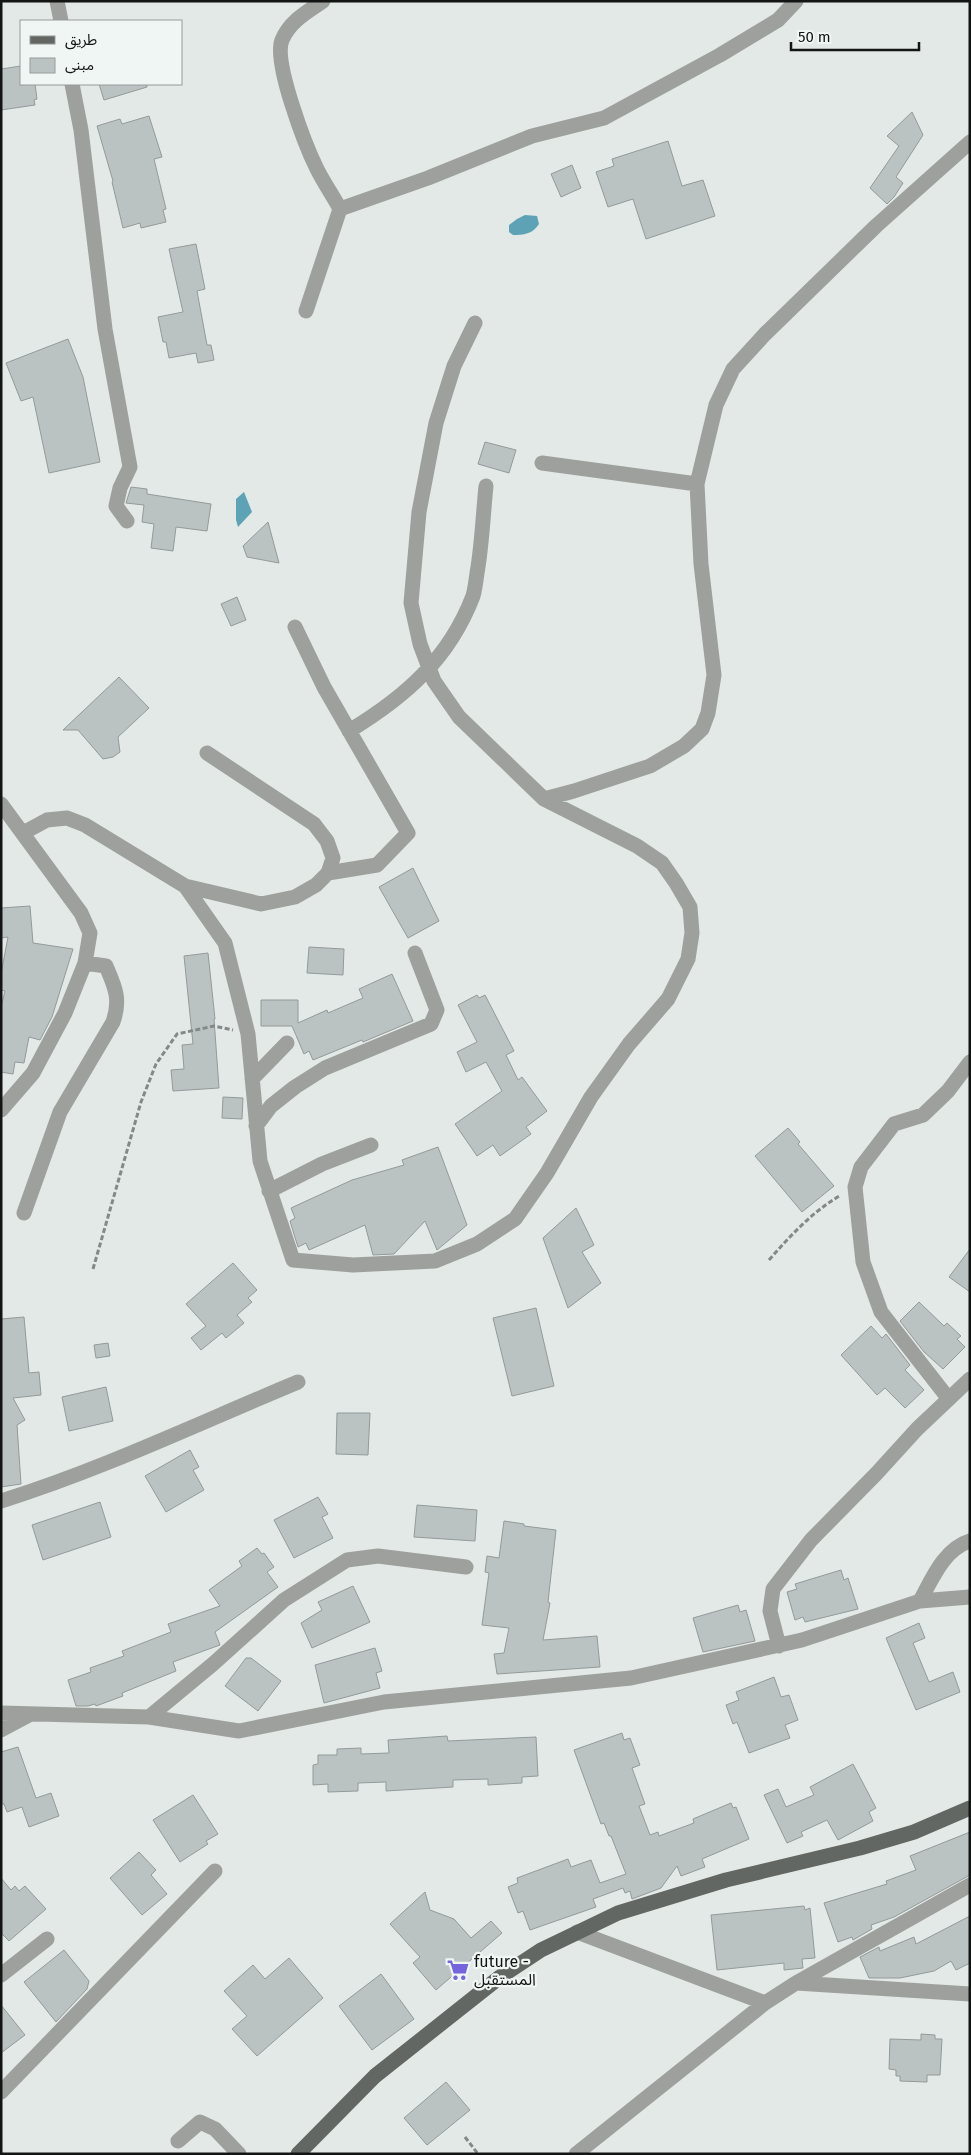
<svg xmlns="http://www.w3.org/2000/svg" width="971" height="2155" font-family="'Fira Sans','Noto Sans Arabic',sans-serif">
<style>
.water{fill:#5da3b5}
.building{fill:#bbc3c2;stroke:#939a99}
.lines{fill:none;stroke-linecap:round;stroke-linejoin:round}
.path{stroke:#848987;stroke-width:3;stroke-dasharray:5 2.5;stroke-linecap:butt}
.minor{stroke:#9ea09e;stroke-width:15}
.major{stroke:#636763;stroke-width:15}
.labels{text-anchor:middle;dominant-baseline:central;stroke-width:4.5;stroke-linejoin:round;paint-order:stroke}
.poi-label{font-size:16px;fill:#131514;stroke:#eff6f3;text-anchor:start}
</style>
<rect width="100%" height="100%" fill="#e2e9e6"/>
<path class="water" d="M525,215L537,216L539,224C533,234 523,235 513,235L509,232V225L517,219Z
M244,492L252,512L238,527L236,520V499Z"/>
<path class="building" d="M21,66V84H35L37,99L34,100L35,105L1,110V69Z
M99,84H147V87L104,100Z
M912,112L923,135L896,177L903,183L894,197L887,204L870,188L899,146L887,136Z
M149,116L162,157L154,159L166,209L163,210L166,222L141,228L140,223L123,228L112,182L113,181L97,126L120,119L122,124Z
M668,141L682,186L703,180L715,216L646,239L633,199L608,207L596,172L614,166L612,159Z
M572,165L581,188L561,197L551,174Z
M196,244L205,289L197,291L207,345H211L214,360L198,363L196,353L169,358L166,342H163L158,317L183,312L169,249Z
M68,339L83,377L100,462L49,473L33,397L21,401L6,363Z
M485,442L516,450L509,473L478,464Z
M131,487L147,489V494L211,504L207,531L176,527L173,551L151,548L154,524L142,522L144,505L126,503Z
M268,522L279,563L247,557L243,546Z
M237,597L246,620L231,626L221,604Z
M119,677L149,708L118,737L120,752L113,757L103,759L78,730H63Z
M413,868L439,921L408,938L379,887Z
M30,906L33,943L73,949L52,1017L40,1040L29,1037L24,1063L15,1062L13,1074L1,1072V1007L5,991L1,990V974L8,937L1,938V908Z
M309,947L344,949L343,975L307,973Z
M208,953L215,1019H214L219,1088L173,1091L171,1070L184,1069L182,1045L193,1044L184,956Z
M392,974L413,1021L363,1042L362,1040L313,1060L309,1051L304,1054L292,1026H261V1000H298V1023L327,1010L328,1013L363,998L359,989Z
M477,995L479,998L485,995L514,1051L506,1055L518,1080L522,1077L547,1111L526,1127L531,1134L500,1156L493,1145L477,1156L455,1124L502,1091L486,1062L466,1072L457,1052L477,1042L458,1005Z
M223,1097L243,1098L242,1119L222,1118Z
M788,1128L800,1142L798,1144L834,1186L802,1212L755,1156Z
M438,1147L467,1225L437,1250L425,1221L394,1254L373,1255L365,1225L309,1250L306,1243L298,1247L290,1221L295,1218L291,1208L352,1180L404,1165L402,1160Z
M576,1208L594,1245L582,1252L601,1283L568,1308L543,1238Z
M970,1249V1292L949,1277Z
M233,1263L257,1290L248,1298L252,1302L237,1315L244,1323L226,1338L222,1333L201,1350L191,1338L206,1326L186,1304Z
M919,1302L944,1326L947,1323L961,1336L957,1339L965,1347L943,1369L924,1352L900,1321Z
M536,1308L554,1386L512,1396L493,1318Z
M24,1317L29,1373L39,1372L41,1395L13,1398L25,1420L17,1425L21,1484L1,1487V1319Z
M871,1326L882,1338L886,1334L910,1365L905,1370L924,1390L905,1408L885,1388L877,1395L841,1355Z
M108,1343L110,1356L96,1358L94,1345Z
M106,1387L113,1421L69,1431L62,1397Z
M337,1413H370L368,1455L336,1454Z
M190,1450L199,1467L193,1470L204,1490L166,1512L145,1476Z
M318,1497L328,1514L322,1517L333,1538L294,1558L274,1520Z
M100,1502L111,1537L43,1560L32,1525Z
M417,1505L477,1510L475,1541L414,1537Z
M504,1521L524,1524V1526L556,1530L548,1602L550,1603L543,1640L597,1636L600,1667L497,1674L494,1654L504,1653L509,1628L482,1625L489,1573L485,1572L487,1556L499,1558Z
M257,1548L262,1554L264,1553L274,1567L267,1572L278,1587L215,1632L220,1645L173,1662L176,1671L122,1693L123,1696L96,1706L95,1704L88,1706H76L68,1680L91,1672L90,1668L124,1656L122,1651L171,1632L168,1624L220,1606L209,1590L242,1566L239,1561Z
M841,1570L844,1580L848,1578L858,1609L805,1622L803,1617L795,1620L787,1592L797,1589L795,1584Z
M353,1586L370,1622L312,1648L301,1623L322,1610L318,1602Z
M738,1605L740,1612L746,1610L755,1641L703,1652L693,1618Z
M919,1623L925,1638L913,1643L929,1682L953,1672L960,1692L916,1710L886,1638Z
M375,1648L382,1671L376,1673L380,1688L324,1703L315,1665Z
M246,1658H251L281,1681L258,1711L225,1686Z
M774,1677L781,1697L789,1695L798,1720L785,1725L790,1738L749,1753L737,1722L733,1724L726,1705L739,1700L736,1692Z
M622,1733L624,1740L630,1738L640,1765L632,1768L645,1804L639,1806L650,1835L658,1832L659,1836L694,1823L693,1819L731,1803L733,1808L736,1807L749,1839L702,1859L705,1867L681,1876L677,1866L661,1888L632,1899L630,1891L625,1893L623,1888L593,1899L596,1907L530,1930L523,1911L518,1913L508,1887L518,1883L517,1878L568,1859L571,1867L591,1860L600,1883L626,1874L611,1836H609L604,1823L601,1824L574,1750Z
M447,1736L448,1741L536,1737L538,1776L522,1777V1783L488,1785V1779L453,1780V1787L386,1791V1782L358,1783V1791L328,1792V1784L313,1785V1765L318,1764V1755H337V1749L361,1748V1754L389,1753L388,1740Z
M18,1747L36,1798L51,1793L59,1816L29,1827L22,1807L7,1812L4,1804H1V1752Z
M853,1764L876,1808L869,1812L873,1821L838,1840L827,1820L801,1832L803,1836L787,1843L764,1795L778,1789L786,1807L814,1795L810,1787Z
M193,1795L218,1834L206,1841L208,1844L180,1862L153,1820Z
M970,1832V1875L894,1917L871,1925L872,1929L853,1940L852,1937L838,1942L824,1903L887,1884L886,1881L916,1870L910,1856Z
M139,1852L156,1870L151,1875L167,1894L142,1915L110,1878Z
M1,1878L11,1890L15,1886L19,1891L25,1886L46,1909L9,1941L1,1933Z
M425,1892L430,1910L454,1919L471,1938L491,1921L502,1933L436,1990L413,1963L420,1957L390,1924Z
M804,1906L805,1910L810,1908L815,1958L802,1959L803,1968L784,1970V1963L717,1970L711,1915Z
M970,1916V1963L956,1970L951,1961L934,1971L900,1978H869L860,1957L879,1947L880,1951L914,1937L916,1944Z
M64,1950L89,1981L87,1989L56,2022L24,1982Z
M289,1958L323,1998L257,2056L232,2029L247,2016L224,1991L253,1965L265,1979Z
M381,1974L414,2019L372,2050L339,2006Z
M1,2005L25,2035L1,2053Z
M921,2034L935,2035V2039H942L940,2075H927V2082L900,2081V2076H896V2070L889,2069L890,2039L921,2040Z
M446,2082L470,2110L427,2145L404,2118Z"/>
<g class="lines">
<path class="path" d="M769,1260C791,1235 812,1212 841,1195
M93,1269L141,1102L156,1064L177,1034L214,1026L233,1030
M465,2137L478,2154"/>
<path class="minor" d="M57,1L61,21
M72,84L81,130L105,329L130,467L120,488L116,506L127,521
M340,209L428,178L532,136L604,118L720,55L778,20L796,1
M306,311L340,209C333,196 324,183 317,169C306,147 273,62 282,40C290,21 307,12 323,1
M542,463L697,484
M295,627L324,687L408,833L377,865L328,873
M349,731C405,697 449,659 473,596C475,589 476,581 477,573C482,545 483,515 486,486
M544,799L574,791L650,766L684,746L702,729L708,713L714,675L701,564L697,484L716,405L733,369L765,334L876,226L970,142
M1,804L81,913L90,933L85,963L65,1013L33,1073L1,1110
M23,833L47,820L67,818L85,825L185,886L225,943L248,1034L260,1161L293,1260L353,1265L435,1261L477,1244L515,1219L547,1173L591,1097L629,1044L668,999L688,959L692,933L690,907L676,883L662,863L637,846L544,799L459,717L434,681L420,644L411,603L419,512L436,423L454,366L475,323
M185,886L261,904L295,897L316,885L328,873L333,858L327,841L314,824L207,753
M252,1079L287,1043
M256,1126L271,1106L295,1087L325,1068L431,1024L437,1010L415,953
M269,1191L322,1164L371,1145
M24,1213L60,1112L113,1022C121,999 115,987 106,966L85,963
M948,1398L881,1312L863,1262L855,1187L861,1167L894,1124L923,1115L948,1091L970,1062
M1,1501C103,1469 199,1423 298,1382
M920,1601C932,1579 944,1549 970,1541
M779,1646L770,1611L773,1589L811,1540L876,1474L917,1429L970,1379
M1,1713L149,1717L239,1731L384,1702L631,1678L802,1640L920,1601L970,1597
M149,1717L213,1664L284,1600L347,1560L378,1556L466,1567
M1,1730L31,1714
M577,1932L765,2003
M1,1975L47,1939
M796,1983L970,1994
M1,2092L215,1871
M178,2141L200,2122L215,2129L239,2154
M576,2154L765,2003L796,1983L970,1885"/>
<path class="major" d="M298,2154L375,2076L500,1977L541,1950L618,1913L726,1880L860,1848L914,1832L970,1808"/>
</g>
<defs>
<g id="supermarket-bare" transform="scale(1.725)"><path d="M-6-5.5h2.5l.6 2H6L4.5 2H-2.5L-4.4-4H-6ZM-1.5 3.2a1.3 1.3 0 1 0 .1 0ZM3 3.2a1.3 1.3 0 1 0 .1 0Z" fill="#7464de" stroke="#eff6f3" stroke-width="2.5" paint-order="stroke"/></g>
</defs>
<g fill-rule="evenodd">
<use href="#supermarket-bare" x="458" y="1970"/>
</g>
<g class="labels">
<g class="poi-label">
<text x="474" y="1961">future -<tspan x="474" dy="18">المستقبل</tspan></text>
</g>
</g>
<rect width="971" height="2155" fill="none" stroke="#131514" stroke-width="5"/>
<rect x="20" y="20" width="162" height="65" fill="#eff6f3" stroke="#979c9a"/>
<rect x="30" y="36" width="25" height="8" fill="#636763" stroke="#979c9a"/>
<text x="65" y="45" font-size="15" fill="#131514">طريق</text>
<rect x="30" y="58" width="25" height="15" fill="#bbc3c2" stroke="#979c9a"/>
<text x="65" y="70" font-size="15" fill="#131514">مبنى</text>
<path d="M791 42v8h128v-8" fill="none" stroke="#131514" stroke-width="2.5"/>
<text x="798" y="42" font-size="15" fill="#131514" stroke="#eff6f3" stroke-width="4" paint-order="stroke">50 m</text>
</svg>
